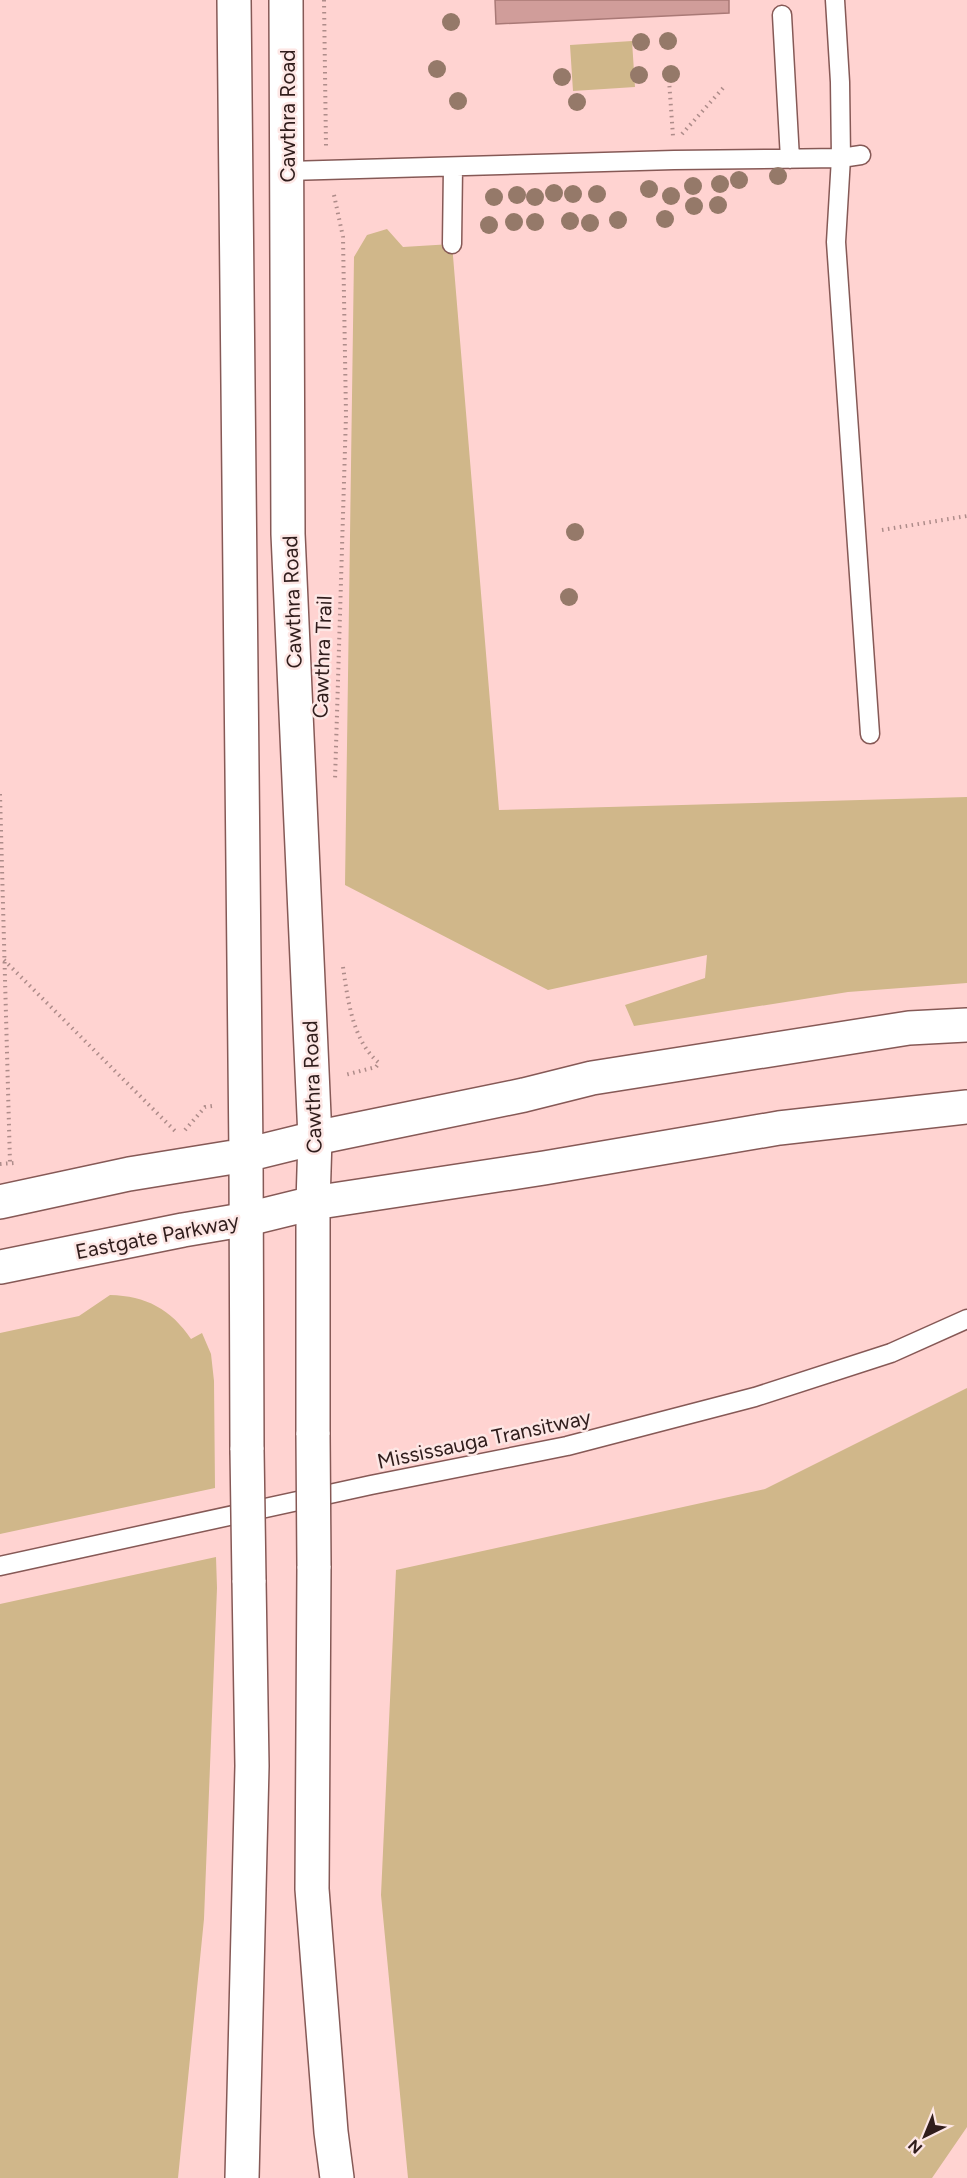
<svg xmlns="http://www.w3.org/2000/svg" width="967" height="2178" font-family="Figtree,sans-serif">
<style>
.green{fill:#d0b78a}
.building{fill:#d09d9a;stroke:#a97976;stroke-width:1.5}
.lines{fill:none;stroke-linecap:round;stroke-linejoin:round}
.lane-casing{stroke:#865956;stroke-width:21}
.secondary-casing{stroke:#865956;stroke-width:36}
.highway-casing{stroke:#865956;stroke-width:36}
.path{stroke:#ae8c8a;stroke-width:4;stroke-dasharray:1.5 4.5;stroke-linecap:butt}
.lane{stroke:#fff;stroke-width:18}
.secondary{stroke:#fff;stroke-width:33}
.highway{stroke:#fff;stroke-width:33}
.highway-bridge-casing{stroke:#865956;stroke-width:36;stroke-linecap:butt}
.highway-bridge{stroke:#fff;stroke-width:33}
.tree{fill:#957969}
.labels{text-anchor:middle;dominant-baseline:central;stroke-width:5;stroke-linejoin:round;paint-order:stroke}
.street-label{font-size:21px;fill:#301d1c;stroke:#fde7e5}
</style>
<rect width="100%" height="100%" fill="#ffd3d1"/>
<path class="green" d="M632,41L635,87L573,91L570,45Z
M387,229L403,247L452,244L499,810L967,797V983L848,992L634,1026L625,1005L705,978L707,955L548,990L345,885L354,257L367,235Z
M110,1295C146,1296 171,1309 191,1339L202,1333L211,1354L214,1381L215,1488L0,1534V1333L79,1316Z
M967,1388V2127L932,2178H408L381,1895L396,1570L765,1489Z
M216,1557L217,1588L204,1919L178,2178H0V1604Z"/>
<path class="building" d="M495,0H729V13L496,24Z"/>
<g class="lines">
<g class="lane-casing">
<path id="lane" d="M835,0L840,82L841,158L836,242L870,734
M782,15L790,159
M288,171L674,160L841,158L861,155
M452,244L453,167
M0,1566L371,1485L567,1446L755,1397L891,1353L967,1319"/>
</g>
<g class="secondary-casing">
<path id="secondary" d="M0,1202L129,1174L246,1155L234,0
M0,1267L183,1230L248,1219L313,1203L315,1138L288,534L286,0"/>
</g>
<g class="highway-casing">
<path id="highway" d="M313,1435V1203L544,1168L779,1128L967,1107
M247,1450L246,1155L315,1138L524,1095L592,1078L909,1028L967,1025
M314,1566L312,1889L331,2132L337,2178
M242,2178L252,1766L249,1580"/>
</g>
<path class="path" d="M324,0L326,146
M669,80L673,136
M682,134L724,87
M334,195L343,237L346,415L335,780
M882,530L967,516
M0,794L10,1163
M4,960L177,1133
M343,967C348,1000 352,1040 379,1063L376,1067L345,1075
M185,1130L205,1107L212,1106
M0,1164L14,1163"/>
<use href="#lane" class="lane"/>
<use href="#secondary" class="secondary"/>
<use href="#highway" class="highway"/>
<g class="highway-bridge-casing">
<path id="highway-bridge" d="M313,1435L314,1566
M247,1450L249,1580"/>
</g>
<use href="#highway-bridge" class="highway-bridge"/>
</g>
<g class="tree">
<circle cx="451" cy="22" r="9"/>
<circle cx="668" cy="41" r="9"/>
<circle cx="641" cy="42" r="9"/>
<circle cx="437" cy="69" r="9"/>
<circle cx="671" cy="74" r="9"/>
<circle cx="639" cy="75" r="9"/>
<circle cx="562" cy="77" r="9"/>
<circle cx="458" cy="101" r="9"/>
<circle cx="577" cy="102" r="9"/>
<circle cx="778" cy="176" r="9"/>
<circle cx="739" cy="180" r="9"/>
<circle cx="720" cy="184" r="9"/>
<circle cx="693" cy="186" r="9"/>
<circle cx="649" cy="189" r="9"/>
<circle cx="554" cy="193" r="9"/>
<circle cx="573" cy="194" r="9"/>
<circle cx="597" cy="194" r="9"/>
<circle cx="517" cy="195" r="9"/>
<circle cx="671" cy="196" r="9"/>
<circle cx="494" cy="197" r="9"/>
<circle cx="535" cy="197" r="9"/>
<circle cx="718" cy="205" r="9"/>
<circle cx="694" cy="206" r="9"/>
<circle cx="665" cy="219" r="9"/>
<circle cx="618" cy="220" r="9"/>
<circle cx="570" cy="221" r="9"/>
<circle cx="514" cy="222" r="9"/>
<circle cx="535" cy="222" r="9"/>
<circle cx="590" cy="223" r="9"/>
<circle cx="489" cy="225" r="9"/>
<circle cx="575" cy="532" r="9"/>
<circle cx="569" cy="597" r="9"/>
</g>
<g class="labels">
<g class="street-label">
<text transform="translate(287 116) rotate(-90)">Cawthra Road</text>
<text transform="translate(292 602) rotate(-92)">Cawthra Road</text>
<text transform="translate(322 657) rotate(-88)">Cawthra Trail</text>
<text transform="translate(312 1087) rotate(-92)">Cawthra Road</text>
<text transform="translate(157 1236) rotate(-11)">Eastgate Parkway</text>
<text transform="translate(484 1439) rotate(-12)">Mississauga Transitway</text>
</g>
</g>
<g transform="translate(925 2136) rotate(223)" stroke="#fde7e5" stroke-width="4.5" paint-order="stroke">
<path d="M0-4.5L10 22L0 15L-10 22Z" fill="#301d1c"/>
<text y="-9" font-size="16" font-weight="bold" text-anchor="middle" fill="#301d1c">N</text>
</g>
</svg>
